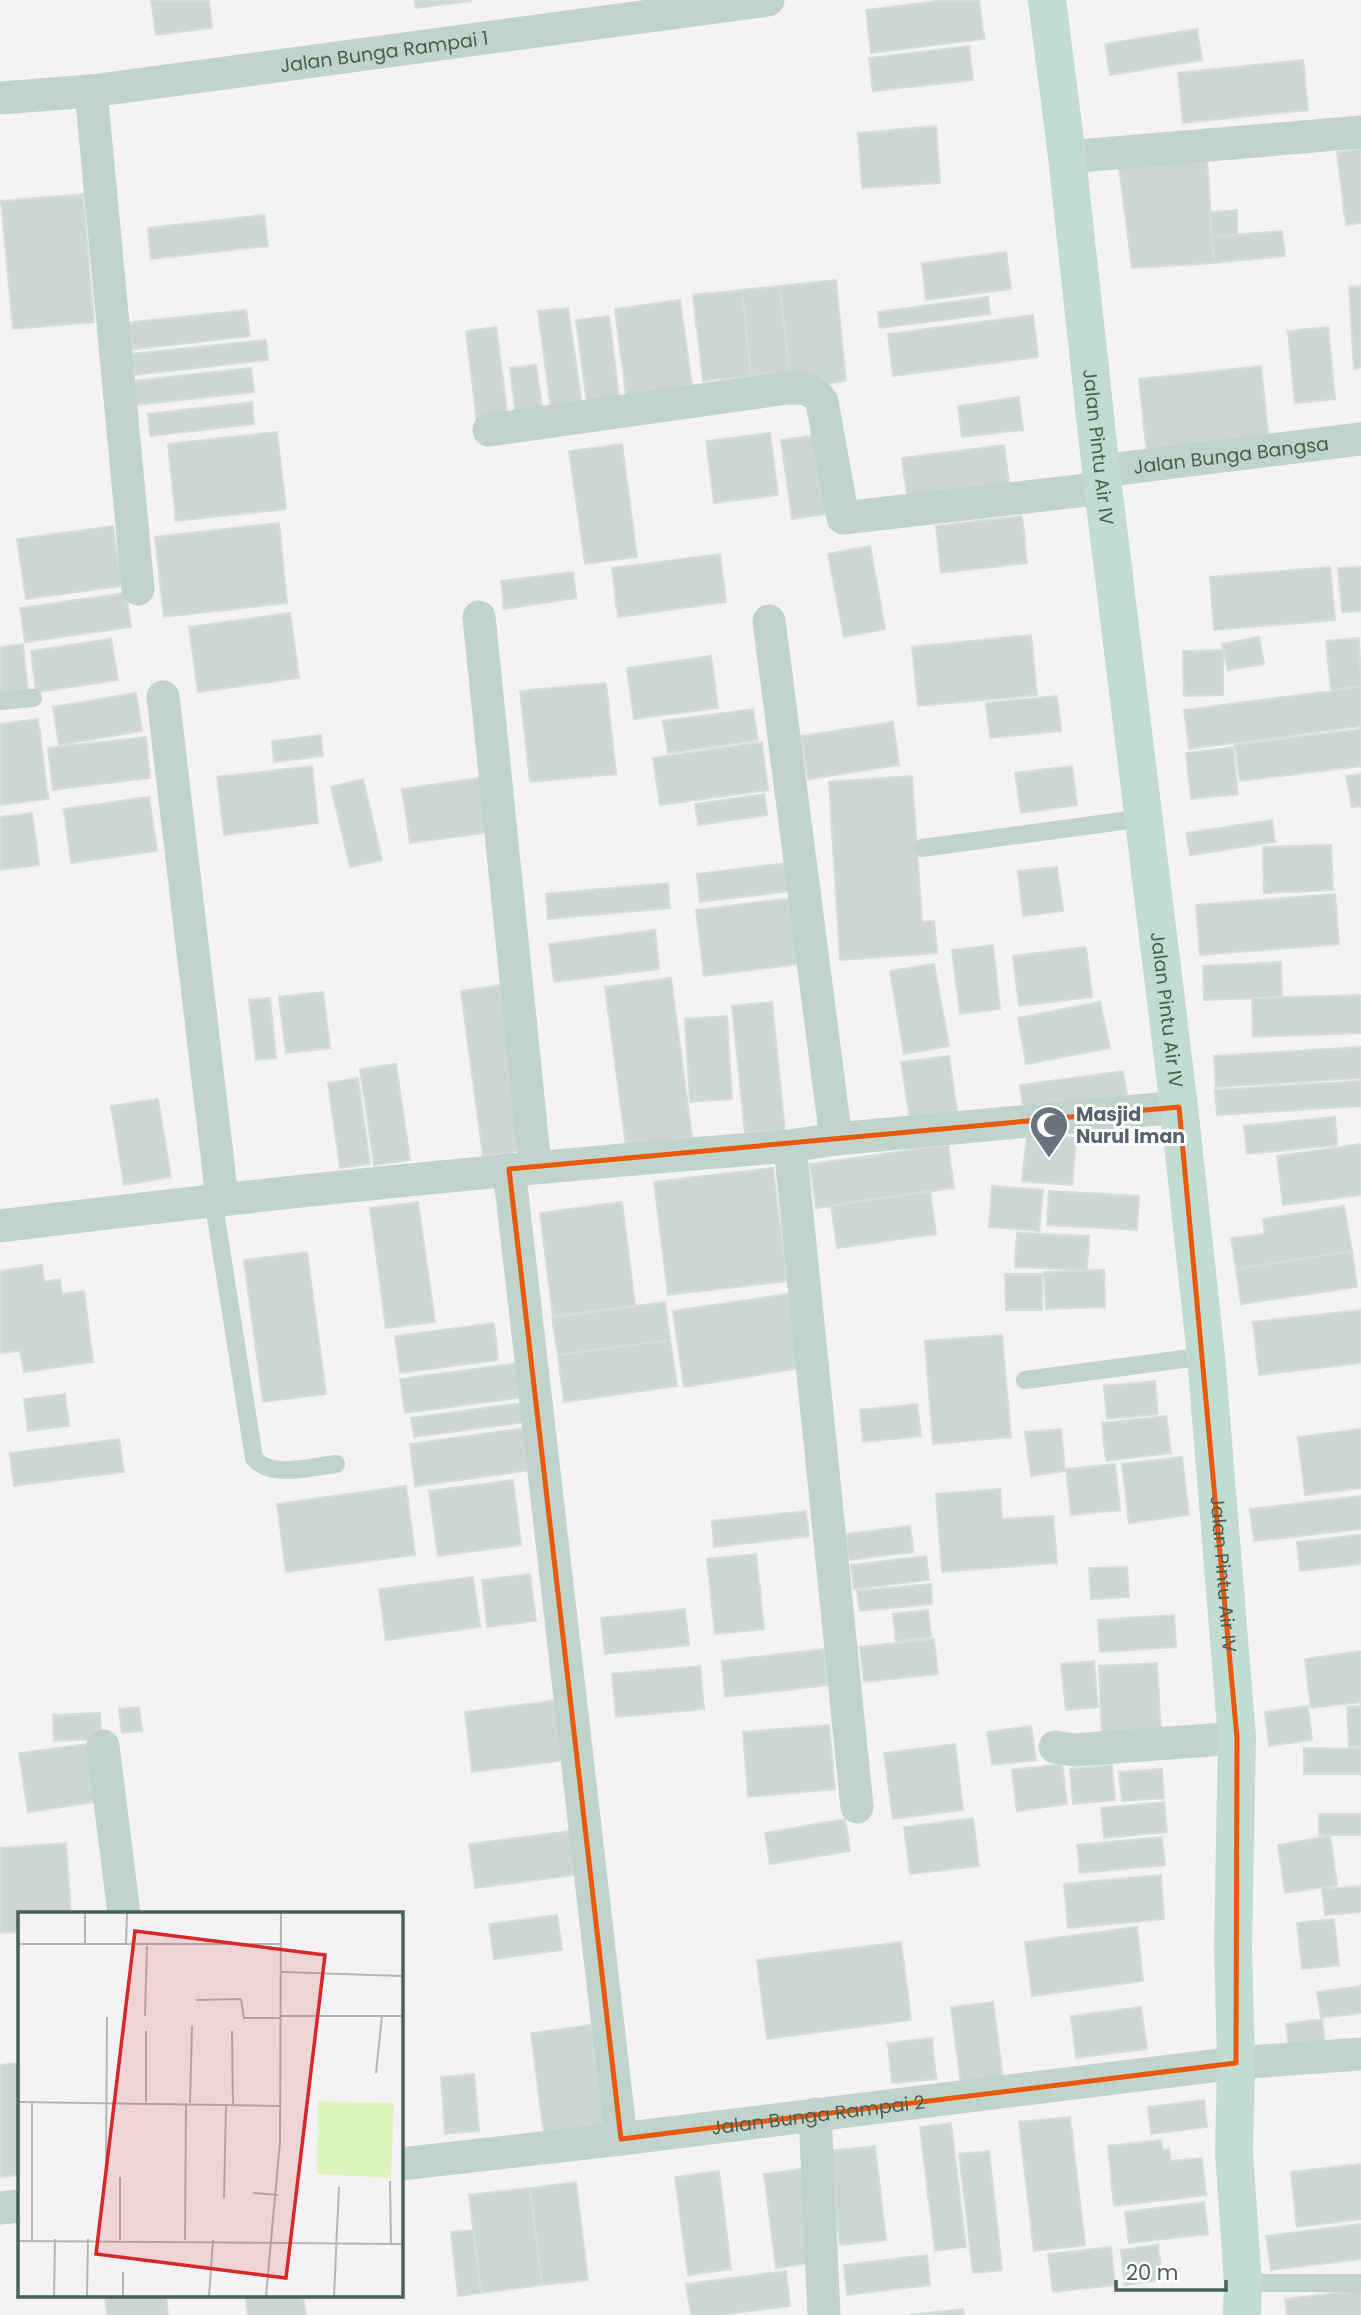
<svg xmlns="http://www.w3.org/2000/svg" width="1361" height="2315" font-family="Poppins,sans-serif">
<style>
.building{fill:#cdd6d4;stroke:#d5dddb;stroke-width:2}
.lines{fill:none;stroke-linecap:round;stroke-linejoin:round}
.service{stroke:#c1d4cb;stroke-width:18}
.minor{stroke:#c1d4cb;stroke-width:33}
.secondary{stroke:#c3dcd1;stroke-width:38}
.marked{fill:none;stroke:#e8590c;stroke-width:5;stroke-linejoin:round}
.labels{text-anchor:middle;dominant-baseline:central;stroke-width:6;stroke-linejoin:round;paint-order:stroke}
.street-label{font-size:19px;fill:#476154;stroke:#fff}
.worship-label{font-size:19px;font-weight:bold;fill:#5b616d;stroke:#fff;text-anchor:start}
.inset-road{fill:none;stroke:#afb8b4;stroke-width:2}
.view{fill:#d62828;fill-opacity:0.15;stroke:#d62828;stroke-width:3.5}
.inset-edge{fill:none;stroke:#476154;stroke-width:3.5}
</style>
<rect width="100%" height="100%" fill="#f4f2f4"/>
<path class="building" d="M151,0H209L212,28L156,35Z
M415,0H470L471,1L416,8Z
M945,0H979L984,39L871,53L866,10Z
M1197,29L1202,60L1110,75L1105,44Z
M969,46L973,80L873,91L869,58Z
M1303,60L1308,110L1183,123L1178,73Z
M936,126L940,183L862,188L858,133Z
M1361,149V223L1346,225L1337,152Z
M1207,158L1214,263L1132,268L1119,167Z
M83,194L94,322L13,329L1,201Z
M1237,210V235L1212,237L1209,212Z
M264,215L268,246L151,259L148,228Z
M1282,231L1285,256L1214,263L1212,237Z
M1006,252L1011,289L926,300L922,263Z
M836,280L846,381L791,388L780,286Z
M780,286L789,372L751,376L742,290Z
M1361,286V368L1354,369L1349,287Z
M742,290L751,376L703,381L693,295Z
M988,297L990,314L880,328L878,312Z
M680,300L692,386L626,395L615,309Z
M568,308L582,406L551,410L538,311Z
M246,310L250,336L129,350L126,323Z
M1033,315L1038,357L893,376L888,334Z
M609,316L619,398L587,403L576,320Z
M496,327L508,418L477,422L466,331Z
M1328,327L1335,399L1295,403L1288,331Z
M266,340L268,360L134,375L131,354Z
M536,365L543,413L516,417L510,368Z
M1261,366L1270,450L1148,463L1139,379Z
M251,368L254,392L136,405L133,381Z
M1019,397L1023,430L962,437L958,406Z
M252,402L254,424L150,436L148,414Z
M277,432L286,509L176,521L168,444Z
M770,433L778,495L714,503L706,441Z
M817,435L827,514L792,519L781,440Z
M622,444L637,557L585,564L569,451Z
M1004,445L1010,490L908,503L902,458Z
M1022,516L1027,563L941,573L936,526Z
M279,523L287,603L164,617L155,537Z
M113,526L122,586L26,599L17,539Z
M870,546L885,629L844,637L828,554Z
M720,554L726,602L618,617L612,568Z
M1330,567L1335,620L1214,630L1210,577Z
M1361,567V611L1342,612L1338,568Z
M573,572L576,598L504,609L501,581Z
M126,593L131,627L25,642L20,608Z
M290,613L299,678L198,692L189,627Z
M1031,635L1037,695L918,706L912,647Z
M1259,637L1264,664L1228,670L1222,644Z
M1359,638L1361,686L1331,690L1326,641Z
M111,639L118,680L36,692L31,651Z
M23,644L28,692L0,695V647Z
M1223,650V695L1184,696L1183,651Z
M711,656L718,708L634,719L627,668Z
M606,683L616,774L530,782L520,691Z
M1361,687V726L1189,749L1184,710Z
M136,693L142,731L59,745L53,707Z
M1057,696L1061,731L990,738L986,703Z
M753,709L758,740L668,753L663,721Z
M38,719L48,799L0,805V724Z
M893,722L899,765L808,779L801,736Z
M1361,729V766L1240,781L1235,745Z
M321,735L323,756L274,762L272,741Z
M146,737L150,778L53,790L48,748Z
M762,742L768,790L660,805L653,758Z
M1233,747L1238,794L1191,799L1186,753Z
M312,766L318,823L224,835L217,777Z
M1072,766L1077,805L1021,813L1015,773Z
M1361,774V806L1352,807L1346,776Z
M912,776L922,922L934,921L937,953L840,960L829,782Z
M486,777L493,832L410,843L402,789Z
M363,779L382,860L350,867L331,787Z
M764,794L767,815L698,825L695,804Z
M149,797L157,851L71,863L64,809Z
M32,813L39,865L0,870V817Z
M1272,820L1275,842L1190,855L1186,833Z
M1331,845L1333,890L1264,893L1263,847Z
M795,862L799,890L700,902L697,874Z
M1057,867L1063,911L1023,916L1018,871Z
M668,883L670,908L548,919L546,894Z
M1335,894L1339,944L1200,955L1196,905Z
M800,897L808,963L704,976L696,910Z
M655,930L659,969L554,982L549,944Z
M993,945L1000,1009L960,1014L952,950Z
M1086,947L1092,997L1019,1006L1013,956Z
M1281,962L1282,997L1204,1000L1203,966Z
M934,964L949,1046L904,1054L890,971Z
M671,978L692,1137L626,1146L605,987Z
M502,985L524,1150L483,1156L461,991Z
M323,992L330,1048L286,1053L279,997Z
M1361,995V1033L1253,1037L1252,998Z
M270,998L276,1058L256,1060L249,1000Z
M772,1002L785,1130L745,1133L732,1006Z
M1100,1002L1110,1048L1026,1064L1018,1018Z
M727,1016L732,1099L690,1102L685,1019Z
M1361,1047V1078L1216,1087L1214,1056Z
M949,1056L957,1112L910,1119L901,1062Z
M396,1064L410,1160L374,1165L360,1069Z
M1123,1071L1128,1102L1024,1116L1020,1085Z
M358,1078L370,1164L340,1168L328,1083Z
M1361,1081V1106L1217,1115L1215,1090Z
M158,1099L171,1177L124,1185L111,1106Z
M1335,1117L1337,1145L1247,1154L1244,1126Z
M1027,1134L1076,1138L1072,1185L1022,1181Z
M1361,1144V1195L1283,1205L1277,1156Z
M948,1145L954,1188L816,1208L810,1164Z
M773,1168L787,1281L668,1295L654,1182Z
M992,1186L1043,1190L1039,1231L989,1227Z
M930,1191L936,1234L837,1248L831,1205Z
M1049,1191L1139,1196L1137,1230L1047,1225Z
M418,1202L435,1322L386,1328L370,1208Z
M622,1202L635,1305L553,1316L540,1213Z
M1344,1206L1352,1251L1236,1269L1231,1238L1265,1234L1263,1219Z
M1017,1233L1089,1236L1087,1270L1015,1267Z
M1352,1251L1357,1287L1241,1304L1236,1269Z
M307,1252L326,1394L263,1402L244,1260Z
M42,1265L44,1282L60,1279L62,1294L84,1291L93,1362L24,1372L20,1351L0,1353V1271Z
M1104,1270L1105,1307L1046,1309L1044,1272Z
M1005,1274H1042V1310H1006Z
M788,1294L800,1368L684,1387L673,1311Z
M665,1302L670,1340L558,1355L552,1318Z
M1361,1310V1363L1259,1375L1253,1322Z
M494,1323L498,1360L400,1373L395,1336Z
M1002,1335L1011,1437L933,1444L925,1341Z
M670,1340L677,1386L564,1402L558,1355Z
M519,1363L524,1397L405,1413L400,1379Z
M1155,1381L1158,1414L1107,1419L1104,1386Z
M65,1394L69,1426L28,1431L24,1399Z
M522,1403L525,1422L414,1437L411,1418Z
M917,1404L921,1436L863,1442L860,1410Z
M1166,1416L1171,1453L1106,1461L1102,1423Z
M526,1428L531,1470L415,1486L410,1444Z
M1061,1429L1065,1471L1031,1476L1025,1432Z
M1361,1429V1488L1305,1495L1298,1437Z
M119,1439L124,1472L14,1486L10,1453Z
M1182,1457L1189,1515L1129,1523L1122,1464Z
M1115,1464L1120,1510L1071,1515L1066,1469Z
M513,1480L521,1545L438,1556L429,1491Z
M406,1486L415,1555L286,1572L277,1504Z
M1000,1489L1002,1519L1053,1516L1057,1563L942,1572L936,1494Z
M1361,1496V1529L1254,1541L1250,1509Z
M806,1511L809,1536L714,1547L712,1521Z
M910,1526L913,1552L849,1560L846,1534Z
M1361,1535V1564L1300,1571L1297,1542Z
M756,1554L764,1629L715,1634L707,1559Z
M926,1556L929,1580L854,1589L851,1565Z
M1127,1567L1129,1597L1091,1599L1089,1568Z
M530,1574L536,1621L487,1627L482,1580Z
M473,1577L480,1627L386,1640L379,1589Z
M931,1584L932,1604L860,1611L857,1591Z
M685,1609L689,1645L605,1654L601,1618Z
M928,1610L931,1637L896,1641L893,1614Z
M1174,1615L1176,1647L1100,1652L1098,1620Z
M934,1639L938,1674L864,1682L860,1647Z
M824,1649L828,1685L725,1697L722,1661Z
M1361,1651V1702L1311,1708L1305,1659Z
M1094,1661L1098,1707L1066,1710L1061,1664Z
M1157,1663L1161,1733L1102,1735L1099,1666Z
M700,1666L704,1709L616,1717L612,1674Z
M559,1700L567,1760L472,1772L465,1712Z
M1308,1706L1312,1740L1269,1746L1265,1712Z
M1361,1706V1746L1349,1747L1347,1707Z
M139,1707L142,1731L122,1733L119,1709Z
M100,1713L101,1739L54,1741L53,1715Z
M829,1725L835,1789L748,1797L743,1732Z
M1031,1726L1036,1760L992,1765L987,1732Z
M94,1743L102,1801L28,1812L19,1753Z
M955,1744L963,1810L893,1819L884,1753Z
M1304,1748L1361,1749V1774H1304Z
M1062,1764L1067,1804L1017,1811L1012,1770Z
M1112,1765L1115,1800L1073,1804L1070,1769Z
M1162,1769L1164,1798L1122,1801L1119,1772Z
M1164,1802L1167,1832L1104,1838L1101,1808Z
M1319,1814H1361V1835H1319Z
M973,1818L979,1866L910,1874L904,1827Z
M845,1819L850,1851L770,1864L765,1833Z
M570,1831L575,1875L475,1888L469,1844Z
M1330,1836L1337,1885L1285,1893L1278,1845Z
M1162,1837L1165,1865L1080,1873L1077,1845Z
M66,1843L71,1914H19V1932L0,1933V1848Z
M1161,1875L1164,1919L1068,1928L1064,1884Z
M1361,1886V1912L1325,1915L1322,1889Z
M557,1915L562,1950L494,1959L489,1924Z
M1334,1919L1339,1965L1302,1969L1297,1923Z
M1137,1927L1143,1981L1032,1996L1025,1942Z
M901,1942L911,2020L767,2039L757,1960Z
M1361,1986V2013L1321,2018L1317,1992Z
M993,2002L1003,2079L961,2085L951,2007Z
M1141,2007L1147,2049L1076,2058L1071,2016Z
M1322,2019L1325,2043L1289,2047L1286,2024Z
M591,2025L604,2128L544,2136L531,2033Z
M932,2038L936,2079L892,2083L888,2043Z
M19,2063V2175L0,2177V2065Z
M474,2074L479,2131L445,2134L441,2077Z
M1204,2100L1207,2127L1151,2134L1148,2107Z
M1070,2117L1085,2245L1034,2251L1019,2122Z
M951,2123L966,2247L935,2251L920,2127Z
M1161,2140L1163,2150L1169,2149L1171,2161L1202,2158L1206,2195L1114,2206L1108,2146Z
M875,2146L886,2240L840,2245L829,2151Z
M989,2151L1002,2270L973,2273L959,2154Z
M1361,2164V2219L1297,2227L1291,2172Z
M801,2169L813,2263L776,2268L764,2174Z
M719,2171L731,2269L688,2275L675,2177Z
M576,2182L588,2280L542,2285L530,2188Z
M530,2188L542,2285L481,2293L469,2195Z
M1204,2202L1208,2234L1129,2243L1125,2212Z
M1361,2224V2259L1271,2270L1266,2236Z
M474,2230L481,2293L458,2296L451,2232Z
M1158,2245L1162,2280L1125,2285L1121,2250Z
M1111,2247L1115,2285L1053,2292L1048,2254Z
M927,2255L930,2285L847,2295L844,2265Z
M786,2271L790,2306L718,2315H691L686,2284Z
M1361,2290V2315H1287L1285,2299Z
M105,2296H166L168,2315H107Z
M245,2296H303L306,2315H248Z
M963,2309L964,2315H909Z"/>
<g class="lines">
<path class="service" d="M0,701L33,698
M922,848L1144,818
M213,1199L254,1458C269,1479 313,1467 336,1464
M1025,1380L1206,1356
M1243,2283H1361"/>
<g class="minor">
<path d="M91,91L138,589"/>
<path id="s1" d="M0,98L91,91L768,0"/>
<path d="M1067,157L1361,132"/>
<path d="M489,430L787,388C802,388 814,388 822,402L843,518L1104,488"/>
<path id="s2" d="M1101,471L1361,439"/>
<path d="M479,617L535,1166"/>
<path d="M769,621L836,1139"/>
<path d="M163,697L222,1198"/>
<path d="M790,1146L857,1807"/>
<path d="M509,1169L621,2139"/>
<path d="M0,1226C263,1193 526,1167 790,1146L836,1139L1179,1107"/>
<path d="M103,1746L124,1914"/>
<path d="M1055,1747L1074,1750L1237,1738"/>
<path d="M815,2114L824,2315"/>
<path id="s3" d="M401,2164L621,2139L1236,2063L1361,2054"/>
<path d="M0,2208L19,2206"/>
</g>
<path class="secondary" id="s4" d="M1047,0L1067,157L1101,471L1179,1107L1206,1356L1237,1738L1233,1947L1236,2063L1234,2153L1243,2283L1242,2315"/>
</g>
<path class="marked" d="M1179,1107L1237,1738L1236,2063L621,2139L509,1169Z"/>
<defs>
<g id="mosque-pin" transform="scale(2.0125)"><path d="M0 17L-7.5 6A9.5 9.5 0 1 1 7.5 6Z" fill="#6b7280" stroke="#fff"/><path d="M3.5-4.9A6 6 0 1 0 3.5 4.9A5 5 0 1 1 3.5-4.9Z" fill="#fff"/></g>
</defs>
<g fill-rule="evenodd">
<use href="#mosque-pin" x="1049" y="1125"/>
</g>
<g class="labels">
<g class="street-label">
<text stroke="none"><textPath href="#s1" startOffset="387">Jalan Bunga Rampai 1</textPath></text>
<text stroke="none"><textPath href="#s4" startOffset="450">Jalan Pintu Air IV</textPath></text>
<text stroke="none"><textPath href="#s2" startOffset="131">Jalan Bunga Bangsa</textPath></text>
<text stroke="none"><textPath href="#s4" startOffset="1017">Jalan Pintu Air IV</textPath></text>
<text stroke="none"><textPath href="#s4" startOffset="1584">Jalan Pintu Air IV</textPath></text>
<text stroke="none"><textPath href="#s3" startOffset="420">Jalan Bunga Rampai 2</textPath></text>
</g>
<g class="worship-label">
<text x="1076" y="1114">Masjid<tspan x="1076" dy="22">Nurul Iman</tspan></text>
</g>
</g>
<g transform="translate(18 1912)">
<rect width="385" height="385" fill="#f4f2f4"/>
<path d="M300,189L376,191L373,266L299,262Z" fill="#ddf4be"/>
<path class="inset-road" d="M67,1V32M0,32H263M108,33L109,1M264,60L384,64M178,88L223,87L226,106H263M127,104L129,34M263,104H385M214,119L215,193M358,161L364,104M0,190L263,194M128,190V119M14,191V328M172,191L174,114M88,253L89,105M102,265V328M372,269L373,332M235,281L260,283M206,286L208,193M167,328L168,191M0,329L385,332M105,360V384M36,384L37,327M69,384L70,327M191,384L195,328M248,384L262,229L263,1M316,384L321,275"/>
<path class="view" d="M117,19L307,43L268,366L78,342Z"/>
<rect width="385" height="385" class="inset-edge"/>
</g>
<path d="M1116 2280v10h110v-10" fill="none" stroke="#476154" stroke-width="3.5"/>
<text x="1126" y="2280" font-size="21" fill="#476154" stroke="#ffffff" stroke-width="5" paint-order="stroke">20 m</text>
</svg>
